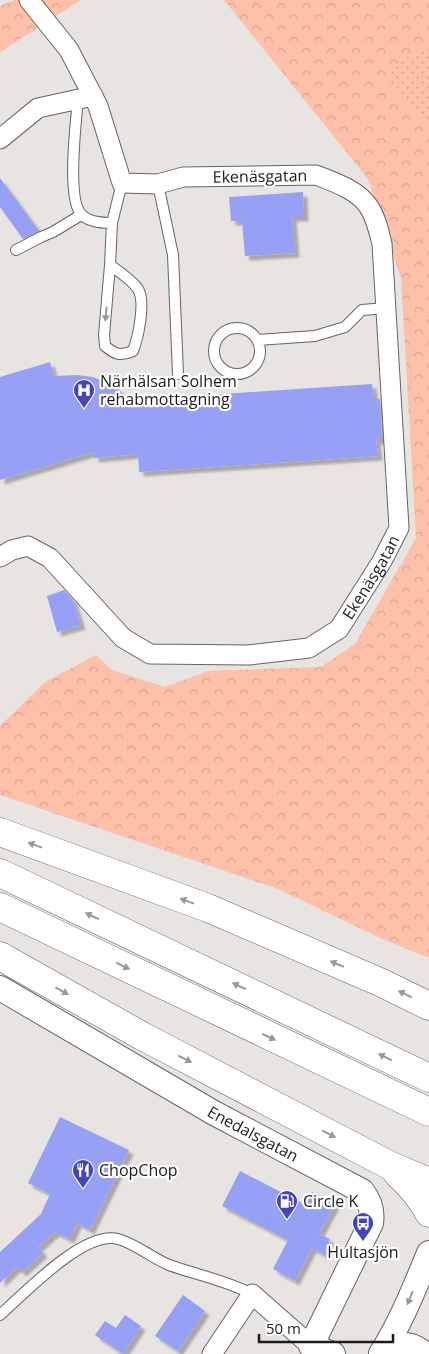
<svg xmlns="http://www.w3.org/2000/svg" width="429" height="1354" font-family="'Open Sans',sans-serif">
<style>
.grass{fill:url(#grass-dots)}
.forest{fill:url(#forest-crowns)}
.building{fill:#96a0f5;filter:url(#shadow)}
.lines{fill:none;stroke-linecap:round;stroke-linejoin:round}
.service-casing{stroke:#676463;stroke-width:12}
.minor-casing{stroke:#676463;stroke-width:21}
.tertiary-casing{stroke:#676463;stroke-width:26}
.motorway-casing{stroke:#676463;stroke-width:29}
.service{stroke:#fff;stroke-width:10}
.minor{stroke:#fff;stroke-width:19}
.tertiary{stroke:#fff;stroke-width:24}
.motorway{stroke:#fff;stroke-width:28}
.oneway{fill:#999898}
.labels{text-anchor:middle;dominant-baseline:central;stroke-width:4.5;stroke-linejoin:round;paint-order:stroke}
.street-label{font-size:16px;fill:#1d1b1b;stroke:#fff}
.poi-label{font-size:16px;fill:#1d1b1b;stroke:#fff;text-anchor:start}
</style>
<defs>
<pattern id="grass-dots" width="8" height="8" patternUnits="userSpaceOnUse" patternTransform="scale(1.25)"><rect width="8" height="8" fill="#fec0a9"/><path d="M2 2h.1M6 6h.1" fill="none" stroke="#d9a491" stroke-width="1.8" stroke-linecap="round"/></pattern>
<pattern id="forest-crowns" width="20" height="18" patternUnits="userSpaceOnUse" patternTransform="scale(1.25)"><rect width="20" height="18" fill="#fec0a9"/><path d="M2 6a3 3 0 1 1 6 0M12 15a3 3 0 1 1 6 0" fill="none" stroke="#d9a491"/></pattern>
<filter id="shadow"><feDropShadow dx="4.5" dy="4.5" stdDeviation="1" flood-color="#0004"/></filter>
</defs>
<rect width="100%" height="100%" fill="#e8e4e2"/>
<path class="grass" d="M425,50L429,51V125L386,80L400,60Z"/>
<path class="forest" d="M15,0H81L0,52V6Z
M224,0H429V51L425,50L400,60L386,80L429,125V958L380,938L278,889L0,795V726L45,682L96,655L112,670L165,687L208,671L321,667L355,644L416,538L401,278L368,179Z"/>
<path class="building" d="M0,178L39,231L23,239L0,207Z
M303,192L304,217H292L295,253L245,256L242,221H231L229,197Z
M50,362L54,376L77,375L93,377L114,386L131,400L372,384L374,399H380L382,440H376L378,456L139,472L138,454L95,458L93,452L0,480V377Z
M64,590L73,600L81,625L57,632L47,596Z
M60,1117L129,1150L90,1230L77,1223L70,1239L55,1232L38,1247L43,1253L22,1272L17,1267L0,1283V1252L41,1214L50,1194L28,1183Z
M240,1171L306,1205L312,1192L335,1204L319,1234L330,1239L325,1255L312,1248L295,1281L273,1269L288,1240L222,1206Z
M183,1295L205,1311L178,1351L155,1336Z
M125,1315L141,1326L123,1354L95,1335L105,1321L116,1328Z"/>
<g class="lines">
<g class="service-casing">
<path id="service" d="M78,99C76,122 66,201 82,215C89,222 102,223 112,223
M158,184L173,255L178,374
M16,250L41,237L53,232L81,215
M110,265C118,271 133,281 138,289C146,302 138,338 133,351C119,356 116,355 105,346L104,335L110,265L112,223L122,183
M214 351a23 23 0 1 1 46 0a23 23 0 1 1-46 0Z
M257,340L315,336L345,327L362,310L386,308
M0,1315C25,1293 84,1230 118,1239C136,1244 152,1258 169,1265C197,1275 225,1280 252,1294"/>
</g>
<g class="minor-casing">
<g id="minor">
<path d="M0,139L38,108L93,96"/>
<path id="s1" d="M0,557L12,550L28,546L50,558L123,638L150,654L249,655L309,648L339,629L382,561L399,528L382,244C379,231 376,218 369,207C358,190 334,182 316,175L183,177L158,184L122,183L98,106L69,50L29,0"/>
<path d="M212,1354L252,1294L311,1346"/>
</g>
</g>
<g class="tertiary-casing">
<g id="tertiary">
<path id="s2" d="M0,988L214,1113L362,1191C370,1201 373,1210 371,1223L311,1346L333,1354"/>
<path d="M381,1354C401,1322 415,1287 429,1253"/>
<path d="M381,1354C394,1343 411,1341 424,1354"/>
</g>
</g>
<g class="motorway-casing">
<path id="motorway" d="M0,832L208,908L382,983L429,1006
M0,873L429,1078
M0,907L429,1112
M0,956L142,1036L389,1165L429,1182
M397,1173C410,1185 421,1197 429,1213"/>
</g>
<use href="#service" class="service"/>
<use href="#minor" class="minor"/>
<use href="#tertiary" class="tertiary"/>
<use href="#motorway" class="motorway"/>
</g>
<defs><path id="oneway-solid" d="M-6-.8H1V-3.2L6.5 0L1 3.2V.8H-6Z" transform="scale(1.25)"/></defs>
<g class="oneway">
<use href="#oneway-solid" transform="translate(106 314) rotate(95)"/>
<use href="#oneway-solid" transform="translate(35 845) rotate(-160)"/>
<use href="#oneway-solid" transform="translate(187 901) rotate(-160)"/>
<use href="#oneway-solid" transform="translate(92 916) rotate(-155)"/>
<use href="#oneway-solid" transform="translate(337 964) rotate(-157)"/>
<use href="#oneway-solid" transform="translate(123 966) rotate(26)"/>
<use href="#oneway-solid" transform="translate(239 986) rotate(-155)"/>
<use href="#oneway-solid" transform="translate(62 991) rotate(29)"/>
<use href="#oneway-solid" transform="translate(405 994) rotate(-154)"/>
<use href="#oneway-solid" transform="translate(269 1037) rotate(25)"/>
<use href="#oneway-solid" transform="translate(385 1057) rotate(-154)"/>
<use href="#oneway-solid" transform="translate(185 1059) rotate(27)"/>
<use href="#oneway-solid" transform="translate(329 1134) rotate(27)"/>
<use href="#oneway-solid" transform="translate(410 1298) rotate(112)"/>
</g>
<defs>
<g id="hospital-pin" transform="scale(1.125)"><path d="M0 17L-7.5 6A9.5 9.5 0 1 1 7.5 6Z" fill="#4744ba" stroke="#fff"/><path d="M-5-5h3v3.5h4V-5h3V5h-3V1.5h-4V5h-3Z" fill="#fff"/></g>
<g id="restaurant-pin" transform="scale(1.125)"><path d="M0 17L-7.5 6A9.5 9.5 0 1 1 7.5 6Z" fill="#4744ba" stroke="#fff"/><path d="M-5-6h1v4h1v-4h1v4h1v-4h1v5L-1.5 .5V6h-2V.5L-5-1ZM5-6V6H3V1.5H1.5Q1.5-4 5-6Z" fill="#fff"/></g>
<g id="fuel-pin" transform="scale(1.125)"><path d="M0 17L-7.5 6A9.5 9.5 0 1 1 7.5 6Z" fill="#4744ba" stroke="#fff"/><path d="M-5.5-6h7V0h2V4h1.3V-2.5L3-4.5l.8-.8L6-3V5H2.5V1h-1V6h-7ZM-4.2-4.7v3.2H.2V-4.7Z" fill="#fff"/></g>
<g id="bus-pin" transform="scale(1.125)"><path d="M0 17L-7.5 6A9.5 9.5 0 1 1 7.5 6Z" fill="#4744ba" stroke="#fff"/><path d="M-5-6H5V4H4V6H2V4H-2V6H-4V4H-5ZM-3.5-4V0h7V-4ZM-3.5 1.2v1.5H-2V1.2ZM2 1.2v1.5H3.5V1.2Z" fill="#fff"/></g>
</defs>
<g fill-rule="evenodd">
<use href="#hospital-pin" x="84" y="390"/>
<use href="#restaurant-pin" x="83" y="1170"/>
<use href="#fuel-pin" x="287" y="1201"/>
<use href="#bus-pin" x="363" y="1223"/>
</g>
<g class="labels">
<g class="street-label">
<text transform="translate(260 176) rotate(-1)">Ekenäsgatan</text>
<text stroke="none"><textPath href="#s1" startOffset="451">Ekenäsgatan</textPath></text>
<text stroke="none"><textPath href="#s2" startOffset="292">Enedalsgatan</textPath></text>
</g>
<g class="poi-label">
<text x="100" y="381">Närhälsan Solhem<tspan x="100" dy="18">rehabmottagning</tspan></text>
<text x="99" y="1170">ChopChop</text>
<text x="303" y="1201">Circle K</text>
<text x="363" y="1252" text-anchor="middle">Hultasjön</text>
</g>
</g>
<path d="M259 1334v8h134v-8" fill="none" stroke="#1d1b1b" stroke-width="2.5"/>
<text x="266" y="1334" font-size="15" fill="#1d1b1b" stroke="#ffffff" stroke-width="4" paint-order="stroke">50 m</text>
</svg>
